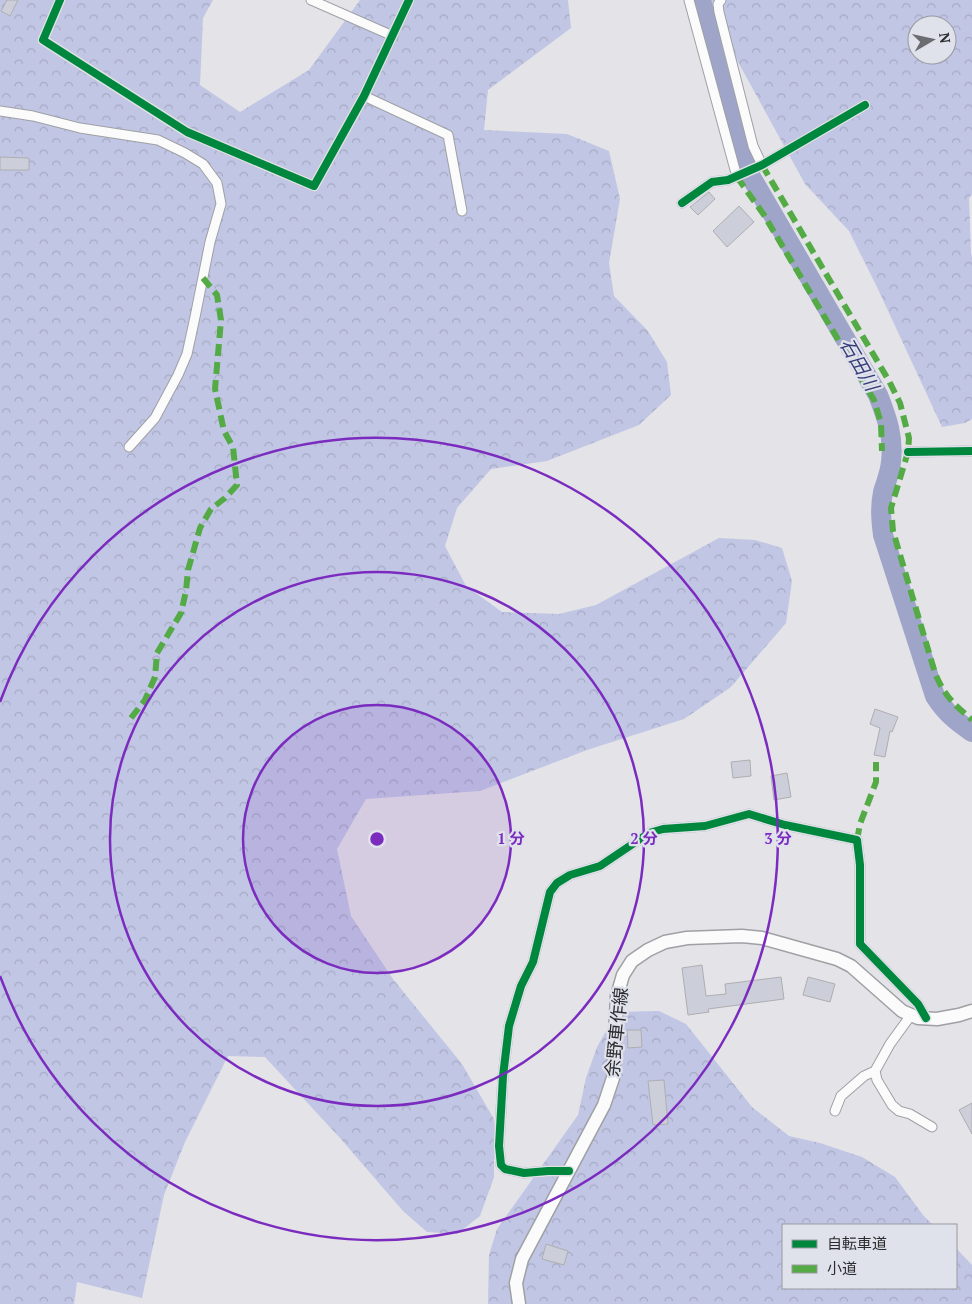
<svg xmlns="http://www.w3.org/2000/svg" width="972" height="1304" font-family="'PT Serif','Noto Sans JP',serif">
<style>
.forest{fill:url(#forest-crowns);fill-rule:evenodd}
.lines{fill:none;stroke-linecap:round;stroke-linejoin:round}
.river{stroke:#9fa5c8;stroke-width:20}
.building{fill:#ccced9;stroke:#aeaeb2}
.street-casing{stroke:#9fa0a4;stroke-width:11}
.secondary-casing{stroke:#9fa0a4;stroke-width:15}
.street{stroke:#fbfbfc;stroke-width:9}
.secondary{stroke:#fbfbfc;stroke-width:12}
.quiet{stroke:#54ab45;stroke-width:6;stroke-dasharray:12 6;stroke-linecap:butt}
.cycleway-casing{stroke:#e0e2eb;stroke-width:11}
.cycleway{stroke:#00873e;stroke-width:8}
.ring{fill:none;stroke:#7b2cbf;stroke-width:2.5}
.labels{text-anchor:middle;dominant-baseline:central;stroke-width:4.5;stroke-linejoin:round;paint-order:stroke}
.street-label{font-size:18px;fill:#2b2c2f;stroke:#e0e2eb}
.water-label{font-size:19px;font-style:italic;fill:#363b79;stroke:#e0e2eb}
.centre{fill:#7b2cbf;stroke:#e0e2eb;stroke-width:2.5}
.ring-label{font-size:15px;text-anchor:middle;font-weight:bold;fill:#7b2cbf;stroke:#e0e2eb;stroke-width:4.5;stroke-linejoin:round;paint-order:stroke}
</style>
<defs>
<pattern id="forest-crowns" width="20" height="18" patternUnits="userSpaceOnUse" patternTransform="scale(1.25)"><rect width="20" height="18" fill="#c1c6e4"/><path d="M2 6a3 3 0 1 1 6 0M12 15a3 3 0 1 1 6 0" fill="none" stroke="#a6aac4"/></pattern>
</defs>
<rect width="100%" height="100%" fill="#e3e3e8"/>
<path class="forest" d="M0,0H213L203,18L200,85L240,112L309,70L360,0H568L571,28L488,90L484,130L567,134L609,151L620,199L609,263L614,296L648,331L667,362L671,395L639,425L547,461L491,469L457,508L445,546L466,586L502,612L559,614L596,605L719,538L755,540L782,548L792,581L786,623L731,687L684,719L587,750L480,791L366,799L337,849L351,916L393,979L462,1064L494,1119V1177L480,1216L457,1234L427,1232L403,1211L340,1138L265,1057L228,1056L185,1142L164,1195L142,1298L77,1282L74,1304H0Z
M704,0H972V194L969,198L971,253L972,257V419L965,423L942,427L877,287L849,231L805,184ZM917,25H947V55H917Z
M659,1011L686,1024L752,1107L789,1136L820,1143L862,1157L895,1177L923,1215L933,1225H783V1288H956V1248L972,1265V1304H488L489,1255L497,1229L578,1115L586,1078L597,1047L617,1012Z"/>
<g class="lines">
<path class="river" d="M701,0L716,62L737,141L751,177L878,395C887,418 894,437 891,462C890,473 886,482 883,492C880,508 881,519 883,535L935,696C946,713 956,721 972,732"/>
</g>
<path class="building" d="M7,0H18L10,16L1,11Z
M0,157L29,158V170H0Z
M709,192L715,199L698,215L690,207Z
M739,206L754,222L727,247L713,231Z
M875,709L898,717L892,732L890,731L885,757L874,755L880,728L870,724Z
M750,760L751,776L733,778L731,762Z
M787,773L791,797L774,800L771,776Z
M702,965L706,996L726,994L725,984L781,977L784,999L708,1009L709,1012L688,1015L682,968Z
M808,977L835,984L830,1002L803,995Z
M627,1030H641L642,1047L628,1048Z
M664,1080L668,1124L653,1125L648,1081Z
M972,1103V1134L959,1110Z
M546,1244L568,1251L564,1265L542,1259Z"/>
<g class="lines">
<g class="street-casing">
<path id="street" d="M60,0L43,40L187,132L314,186L364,96L409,0
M311,0L393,36
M689,0L737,177
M721,0L718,4L719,12L753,146L762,165
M364,96L448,135L462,211
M0,111L33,116L80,128L158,140L185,153L203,164L217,183L221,204L210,242L195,317L187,354L178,375L155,418L129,447
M682,203L712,182L728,180L762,165L865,105
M908,452L972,451
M911,1015L890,1044L875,1071L877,1080L892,1105L899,1111L910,1114L932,1127
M835,1111L841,1096L864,1076L875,1071
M569,1171H548L524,1173L505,1169L501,1165L499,1146L503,1076L509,1026L521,986L533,962L550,892L557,883L570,875L600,866L649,833L663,829L705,826L749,814L785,825L857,840L860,865V944L918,1004L926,1018"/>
</g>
<g class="secondary-casing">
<path id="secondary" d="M519,1304L516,1283L522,1259L604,1105L613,1078L617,996L623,975L632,961L648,950L665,942L687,938L742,936L762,938L837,959L851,966L902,1011L918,1018L937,1019L959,1015L972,1011"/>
</g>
<use href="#street" class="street"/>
<use href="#secondary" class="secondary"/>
<path class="quiet" d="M762,165L889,381L900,403L909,438L908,452L891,508L893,531L935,673C945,697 953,703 972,720
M737,177L764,215L874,400L881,423L882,451
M131,718L145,700L155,677L157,653L181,613L186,591L188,570L200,528L211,509L225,498L237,485L233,447L224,431L215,389L221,320L217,295L203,278
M857,840L860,824L876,782V762"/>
<g class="cycleway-casing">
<path id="cycleway" d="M60,0L43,40L187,132L314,186L364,96L409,0
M682,203L712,182L728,180L762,165L865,105
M908,452L972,451
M569,1171H548L524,1173L505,1169L501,1165L499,1146L503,1076L509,1026L521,986L533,962L550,892L557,883L570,875L600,866L649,833L663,829L705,826L749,814L785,825L857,840L860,865V944L918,1004L926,1018"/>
</g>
<use href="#cycleway" class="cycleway"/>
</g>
<circle cx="377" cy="839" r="134" fill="#7b2cbf" fill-opacity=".12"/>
<g class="ring">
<circle cx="377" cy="839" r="134"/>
<circle cx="377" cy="839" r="267"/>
<path d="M0 702A401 401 0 1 1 0 976"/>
</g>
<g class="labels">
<g class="street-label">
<text transform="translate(616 1032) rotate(-84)">余野車作線</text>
</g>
<g class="water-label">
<text transform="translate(860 364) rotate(60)">石田川</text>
</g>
</g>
<circle cx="377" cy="839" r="8" class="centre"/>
<g class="ring-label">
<text x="511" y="844">1 分</text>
<text x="644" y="844">2 分</text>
<text x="778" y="844">3 分</text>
</g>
<rect x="782" y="1224" width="175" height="65" fill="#e0e2eb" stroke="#9899a0"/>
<rect x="792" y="1240" width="25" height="8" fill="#00873e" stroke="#9899a0"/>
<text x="827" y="1249" font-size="15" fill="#2b2c2f">自転車道</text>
<rect x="792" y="1265" width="25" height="8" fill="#54ab45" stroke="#9899a0"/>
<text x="827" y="1274" font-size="15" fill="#2b2c2f">小道</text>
<g transform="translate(932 40) rotate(81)"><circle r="24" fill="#e0e2eb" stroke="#9899a0"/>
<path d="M0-4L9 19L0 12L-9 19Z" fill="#6b6c70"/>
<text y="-8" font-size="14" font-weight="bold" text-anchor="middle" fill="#2b2c2f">N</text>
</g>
</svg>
